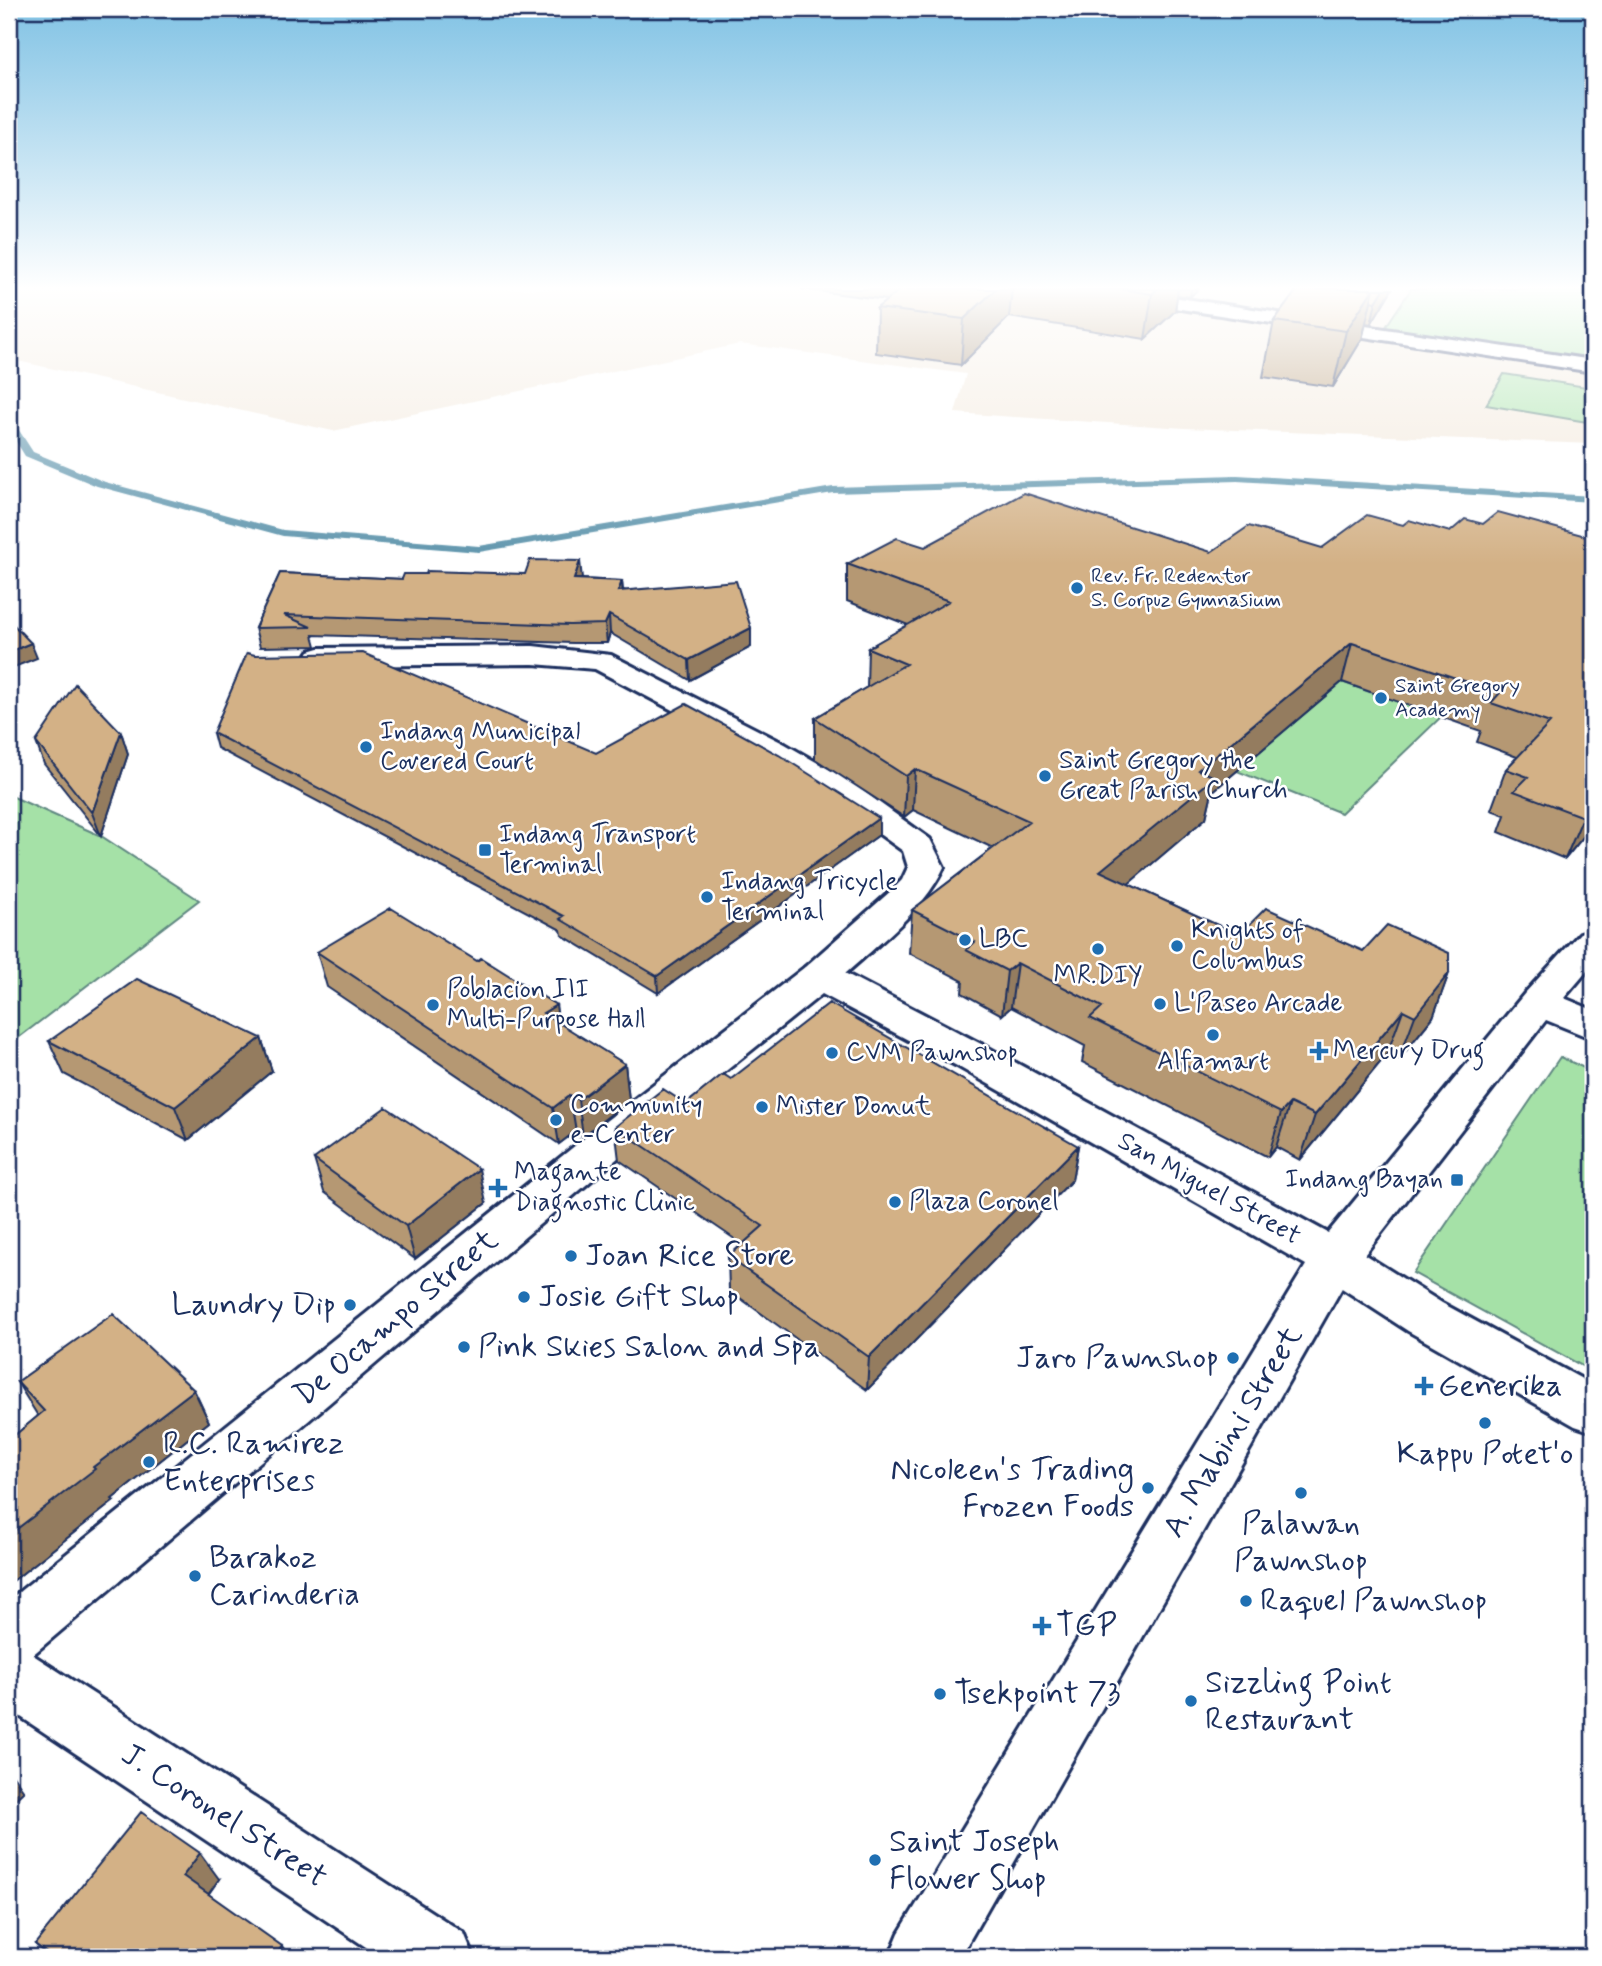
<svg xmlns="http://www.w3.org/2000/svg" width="1602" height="1966" font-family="Mynerve,sans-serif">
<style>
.built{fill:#f2e8db}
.green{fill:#a5e1a7;stroke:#608882;stroke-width:2}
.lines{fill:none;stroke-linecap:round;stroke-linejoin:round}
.stream{fill:#5b93ab;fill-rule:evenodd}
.minor-casing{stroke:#1b2f5e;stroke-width:6}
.tertiary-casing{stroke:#1b2f5e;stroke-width:6}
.secondary-casing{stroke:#1b2f5e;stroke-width:6}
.minor{fill:#fff;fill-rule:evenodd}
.tertiary{fill:#fff;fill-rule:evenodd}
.secondary{fill:#fff;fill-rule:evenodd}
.wall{fill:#b59873;stroke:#1b2f5e;stroke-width:2}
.shaded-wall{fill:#947c5e;stroke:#1b2f5e;stroke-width:2}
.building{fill:#d3b186;stroke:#1b2f5e;stroke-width:2}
.poi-dot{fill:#1f6fb2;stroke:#fff;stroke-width:2.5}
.labels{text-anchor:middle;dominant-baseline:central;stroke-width:5;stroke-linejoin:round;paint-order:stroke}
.far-poi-label{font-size:21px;fill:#1b2f5e;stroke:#fff;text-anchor:start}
.poi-label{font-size:26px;fill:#1b2f5e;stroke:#fff;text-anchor:start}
.street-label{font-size:26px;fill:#1b2f5e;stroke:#fff}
.near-poi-label{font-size:32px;fill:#1b2f5e;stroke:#fff;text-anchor:start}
.near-street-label{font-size:32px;fill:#1b2f5e;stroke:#fff}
</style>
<rect width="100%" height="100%" fill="#fff"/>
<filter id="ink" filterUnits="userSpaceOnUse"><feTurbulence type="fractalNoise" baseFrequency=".0143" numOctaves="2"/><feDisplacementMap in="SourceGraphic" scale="14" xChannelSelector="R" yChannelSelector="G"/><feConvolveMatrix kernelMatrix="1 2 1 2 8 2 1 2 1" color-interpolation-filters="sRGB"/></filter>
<g filter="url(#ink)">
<path class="built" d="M9,289H1593V444L1185,428L955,413L966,374L740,344L333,431L9,359Z"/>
<path class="green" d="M1411,289H1593V359L1385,328Z
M1504,374L1593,388V423L1486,405Z
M1342,682L1441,717L1341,813L1237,771Z
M9,795L101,836L199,900L9,1045Z
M1560,1057L1593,1072V1372L1413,1273Z"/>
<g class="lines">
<path class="stream" d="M9,420L13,421L33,452L105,482L283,530L479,546L833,487L1237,475L1593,496V502L1237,481L833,493L479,552L283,536L97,486L25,456L9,430Z"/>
<g class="minor-casing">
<path id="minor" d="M533,646L611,655L785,744L849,781L930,839L944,867C924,912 869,951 833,985L819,988L805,985L800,976L805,967L892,890L902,880L908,867L903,851L825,795L763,758L595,669L533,664L319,666L309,663L305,657L309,651L319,648Z
M9,1645L30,1653L464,1933L474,1957H381L9,1709Z"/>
</g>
<g class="tertiary-casing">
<path id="tertiary" d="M1074,289H1119L1593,360V372L1083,294Z
M1334,1240L1351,1246L1442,1303L1593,1385V1432L1575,1426L1408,1331L1317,1272L1311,1259L1317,1246Z"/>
</g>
<g class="secondary-casing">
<path id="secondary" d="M1593,929V964L1564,998L1593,1010V1039L1546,1020L1351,1272L960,1957H889L899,1933L1306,1265L957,1066L822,994L632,1146L30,1657L9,1666V1600L602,1124L805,967L819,964L833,967L985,1046L1328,1233L1525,993L1580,933Z"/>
</g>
<use href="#minor" class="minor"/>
<use href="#tertiary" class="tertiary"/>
<use href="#secondary" class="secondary"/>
</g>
<path class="wall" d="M801,289H1198L1190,297L1177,295L1175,311L1145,339L1009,317L961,365L876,353L877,308L887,300Z
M1298,289H1392L1371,324L1366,323L1362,339L1333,387L1263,377L1274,321Z
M1483,524L1593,538V825L1565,859L1499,832L1505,815L1491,810L1506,769L1517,757L1477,742L1481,731L1342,682L1212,792L1206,818L1128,884L1239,935L1363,951L1449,973L1433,1017L1399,1059L1387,1054L1300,1160L1276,1147L1268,1157L1082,1062L1085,1046L1011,1007L1002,1015L962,993L963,981L909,953L912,910L993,848L913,810L904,817L815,759V718L867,687L868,648L908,625L847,601V564L925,547L1211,552L1322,548L1403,525L1450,532Z
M280,573L402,579H582L622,581L623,590L751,628V647L690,680L610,633L607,643H573L313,635L316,646L260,647L255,628Z
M121,732L128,754L101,836L44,764L36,742Z
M213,733L596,753L879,835L658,993L562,935L561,930L217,748Z
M317,952L477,961L556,1005L558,1023L625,1064L629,1100L583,1136L576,1131L559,1144L327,987Z
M261,1038L272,1071L188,1140L64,1074L49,1041Z
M731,1079L1078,1146L1072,1180L867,1390L729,1290L728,1257L742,1244L619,1160L615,1127L686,1104Z
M314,1159L486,1203L415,1259L324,1192Z
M17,1382L194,1390L209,1422L112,1499L114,1501L9,1584V1440L38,1416Z
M219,1879L208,1894L290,1957H48L35,1944Z"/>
<path class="shaded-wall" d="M996,289H1012L1009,317L961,365L964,319Z
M1157,289H1178L1175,311L1145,339L1152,294Z
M1191,289H1198L1190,297Z
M1373,289H1374L1362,339L1333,387L1346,331Z
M1384,289H1392L1371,324L1376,302Z
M580,561L582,579H574Z
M622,581L623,599L618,591Z
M9,604L13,614L9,620Z
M609,615L610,633L607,643L605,624Z
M751,628V647L690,680L689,660Z
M31,643L37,658L9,669V652Z
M1352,643L1342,682L1212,792L1206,818L1093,914L1100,871L1198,770Z
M121,732L128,754L101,836L92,813Z
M915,769L913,810L904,817L906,776Z
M1593,804V825L1565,859L1583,817Z
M879,818V835L658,993L657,976Z
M1017,963L1011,1007L1002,1015L1007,971Z
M1449,973L1433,1017L1399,1059L1415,1016Z
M556,1005L561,1041L543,1013Z
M1403,1010L1387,1054L1300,1160L1315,1115Z
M261,1038L272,1071L188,1140L175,1107Z
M625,1064L629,1100L583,1136L578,1100Z
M570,1095L576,1131L559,1144L553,1108Z
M1290,1103L1276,1147L1268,1157L1281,1113Z
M1078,1146L1072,1180L867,1390L869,1357Z
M479,1169L486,1203L415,1259L406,1226Z
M194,1390L209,1422L112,1499L114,1501L9,1584V1535L93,1467Z
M9,1770L24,1791L9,1805Z
M200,1853L219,1879L203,1902L183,1876Z
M282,1946L290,1957H281L278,1952Z"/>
<path class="building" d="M901,289H996L964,319L877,308Z
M1120,289H1157L1152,294Z
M1298,289H1373L1346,331L1274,321Z
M1374,289H1384L1376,302L1371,301Z
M1024,493L1211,552L1249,526L1322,548L1367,515L1403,525L1409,520L1450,532L1465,519L1483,524L1498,512L1593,538V804L1583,817L1514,791L1528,777L1506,769L1550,723L1491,703L1500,693L1352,643L1198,770L1215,777L1100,871L1239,935L1266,908L1363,951L1387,925L1449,953V973L1415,1016L1403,1010L1315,1115L1290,1103L1281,1113L1090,1018L1102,1007L1017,963L1007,971L966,950L975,942L912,910L1029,821L915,769L906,776L815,718L906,664L868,648L949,601L847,564L897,538L925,547Z
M530,560L580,561L574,579L622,581L618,591L736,581L751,628L689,660L609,615L605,624L570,625L284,615L311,627L255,628L280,573L402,579L404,574H426L427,571L525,574Z
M9,620L31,643L9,652Z
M247,653L255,655L363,653L596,753L686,704L779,755L879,818L657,976L560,919L564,916L213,733Z
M75,684L121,732L92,813L36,742Z
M391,908L477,961L481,958L556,1005L543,1013L625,1064L578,1100L570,1095L553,1108L317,952Z
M137,979L261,1038L175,1107L49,1041Z
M829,1003L1078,1146L869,1357L728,1257L763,1226L615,1127L663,1089L686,1104L723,1074L731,1079Z
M386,1107L479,1169L406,1226L314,1159Z
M113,1314L194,1390L93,1467L95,1469L9,1535V1440L44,1411L17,1382Z
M141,1812L200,1853L183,1876L282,1946L278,1952L285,1957H52L35,1944Z"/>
</g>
<linearGradient id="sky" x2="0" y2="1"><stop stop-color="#80c2e4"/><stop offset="0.51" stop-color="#fff"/><stop offset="1" stop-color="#fff" stop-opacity="0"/></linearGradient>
<rect width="1602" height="564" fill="url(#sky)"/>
<g class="poi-dot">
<circle cx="1077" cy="588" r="7"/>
<circle cx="1381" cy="698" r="7"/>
<circle cx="366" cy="747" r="7"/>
<circle cx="1045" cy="776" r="7"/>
<rect x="478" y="843" width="14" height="14" rx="3.5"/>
<circle cx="707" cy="897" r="7"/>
<circle cx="965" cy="940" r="7"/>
<circle cx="1177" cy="946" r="7"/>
<circle cx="1098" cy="949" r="7"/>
<circle cx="1160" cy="1004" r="7"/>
<circle cx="433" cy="1005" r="7"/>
<circle cx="1213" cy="1035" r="7"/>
<path d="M1315.5 1040.5h7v7h7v7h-7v7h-7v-7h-7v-7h7z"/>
<circle cx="832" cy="1053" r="7"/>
<circle cx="762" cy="1107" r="7"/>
<circle cx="556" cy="1120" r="7"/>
<rect x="1450" y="1173" width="14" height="14" rx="3.5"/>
<path d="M494.5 1177.5h7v7h7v7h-7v7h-7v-7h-7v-7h7z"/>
<circle cx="895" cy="1202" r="7"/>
<circle cx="571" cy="1256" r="7"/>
<circle cx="524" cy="1297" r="7"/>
<circle cx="350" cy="1305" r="7"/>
<circle cx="464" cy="1347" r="7"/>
<circle cx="1233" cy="1358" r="7"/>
<path d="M1420.5 1375.5h7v7h7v7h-7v7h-7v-7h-7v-7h7z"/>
<circle cx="1485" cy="1423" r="7"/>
<circle cx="149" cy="1462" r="7"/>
<circle cx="1148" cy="1488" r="7"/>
<circle cx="1301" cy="1493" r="7"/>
<circle cx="195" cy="1576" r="7"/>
<circle cx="1246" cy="1601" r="7"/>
<path d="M1038.5 1615.5h7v7h7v7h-7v7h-7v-7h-7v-7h7z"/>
<circle cx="940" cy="1694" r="7"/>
<circle cx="1191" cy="1701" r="7"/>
<circle cx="875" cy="1860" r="7"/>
</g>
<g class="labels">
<g class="far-poi-label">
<text x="1091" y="576">Rev. Fr. Redentor<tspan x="1091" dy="24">S. Corpuz Gymnasium</tspan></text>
<text x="1395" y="686">Saint Gregory<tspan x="1395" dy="24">Academy</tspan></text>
</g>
<g class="poi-label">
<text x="380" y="732">Indang Municipal<tspan x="380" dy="30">Covered Court</tspan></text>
<text x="1059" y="761">Saint Gregory the<tspan x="1059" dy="30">Great Parish Church</tspan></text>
<text x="499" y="835">Indang Transport<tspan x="499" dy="30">Terminal</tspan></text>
<text x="721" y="882">Indang Tricycle<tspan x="721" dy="30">Terminal</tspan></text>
<text x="1191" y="931">Knights of<tspan x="1191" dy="30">Columbus</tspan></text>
<text x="979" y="940">LBC</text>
<text x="1098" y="976" text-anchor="middle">MR.DIY</text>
<text x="447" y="990">Poblacion III<tspan x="447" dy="30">Multi-Purpose Hall</tspan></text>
<text x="1174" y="1004">L'Paseo Arcade</text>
<text x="1333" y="1051">Mercury Drug</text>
<text x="846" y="1053">CVM Pawnshop</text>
<text x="1213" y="1062" text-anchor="middle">Alfamart</text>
<text x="570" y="1105">Community<tspan x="570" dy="30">e-Center</tspan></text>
<text x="776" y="1107">Mister Donut</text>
<text x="514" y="1173">Magante<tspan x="514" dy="30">Diagnostic Clinic</tspan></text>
<text x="1443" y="1180" text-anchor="end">Indang Bayan</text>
<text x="909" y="1202">Plaza Coronel</text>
</g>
<g class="street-label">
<text transform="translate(1209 1189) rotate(29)">San Miguel Street</text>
</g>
<g class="near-poi-label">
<text x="585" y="1256">Joan Rice Store</text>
<text x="538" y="1297">Josie Gift Shop</text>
<text x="336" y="1305" text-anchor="end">Laundry Dip</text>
<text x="478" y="1347">Pink Skies Salon and Spa</text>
<text x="1219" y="1358" text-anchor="end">Jaro Pawnshop</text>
<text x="1438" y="1386">Generika</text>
<text x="163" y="1444">R.C. Ramirez<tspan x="163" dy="37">Enterprises</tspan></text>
<text x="1485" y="1454" text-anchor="middle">Kappu Potet'o</text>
<text x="1134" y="1470" text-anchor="end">Nicoleen's Trading<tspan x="1134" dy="37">Frozen Foods</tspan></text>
<text x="1301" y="1524" text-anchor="middle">Palawan<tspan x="1301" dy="37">Pawnshop</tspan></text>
<text x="209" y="1558">Barakoz<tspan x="209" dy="37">Carinderia</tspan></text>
<text x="1260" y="1601">Raquel Pawnshop</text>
<text x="1056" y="1626">TGP</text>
<text x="1205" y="1683">Sizzling Point<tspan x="1205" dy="37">Restaurant</tspan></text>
<text x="954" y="1694">Tsekpoint 73</text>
<text x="889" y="1842">Saint Joseph<tspan x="889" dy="37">Flower Shop</tspan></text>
</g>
<g class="near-street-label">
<text transform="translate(396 1318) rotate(-40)">De Ocampo Street</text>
<text transform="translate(1233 1432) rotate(-59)">A. Mabini Street</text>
<text transform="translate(224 1816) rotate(33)">J. Coronel Street</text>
</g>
</g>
<rect width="1602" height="1966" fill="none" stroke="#fff" stroke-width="35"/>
<rect x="18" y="18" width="1567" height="1931" fill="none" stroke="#1b2f5e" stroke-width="2.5" filter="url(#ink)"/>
</svg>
